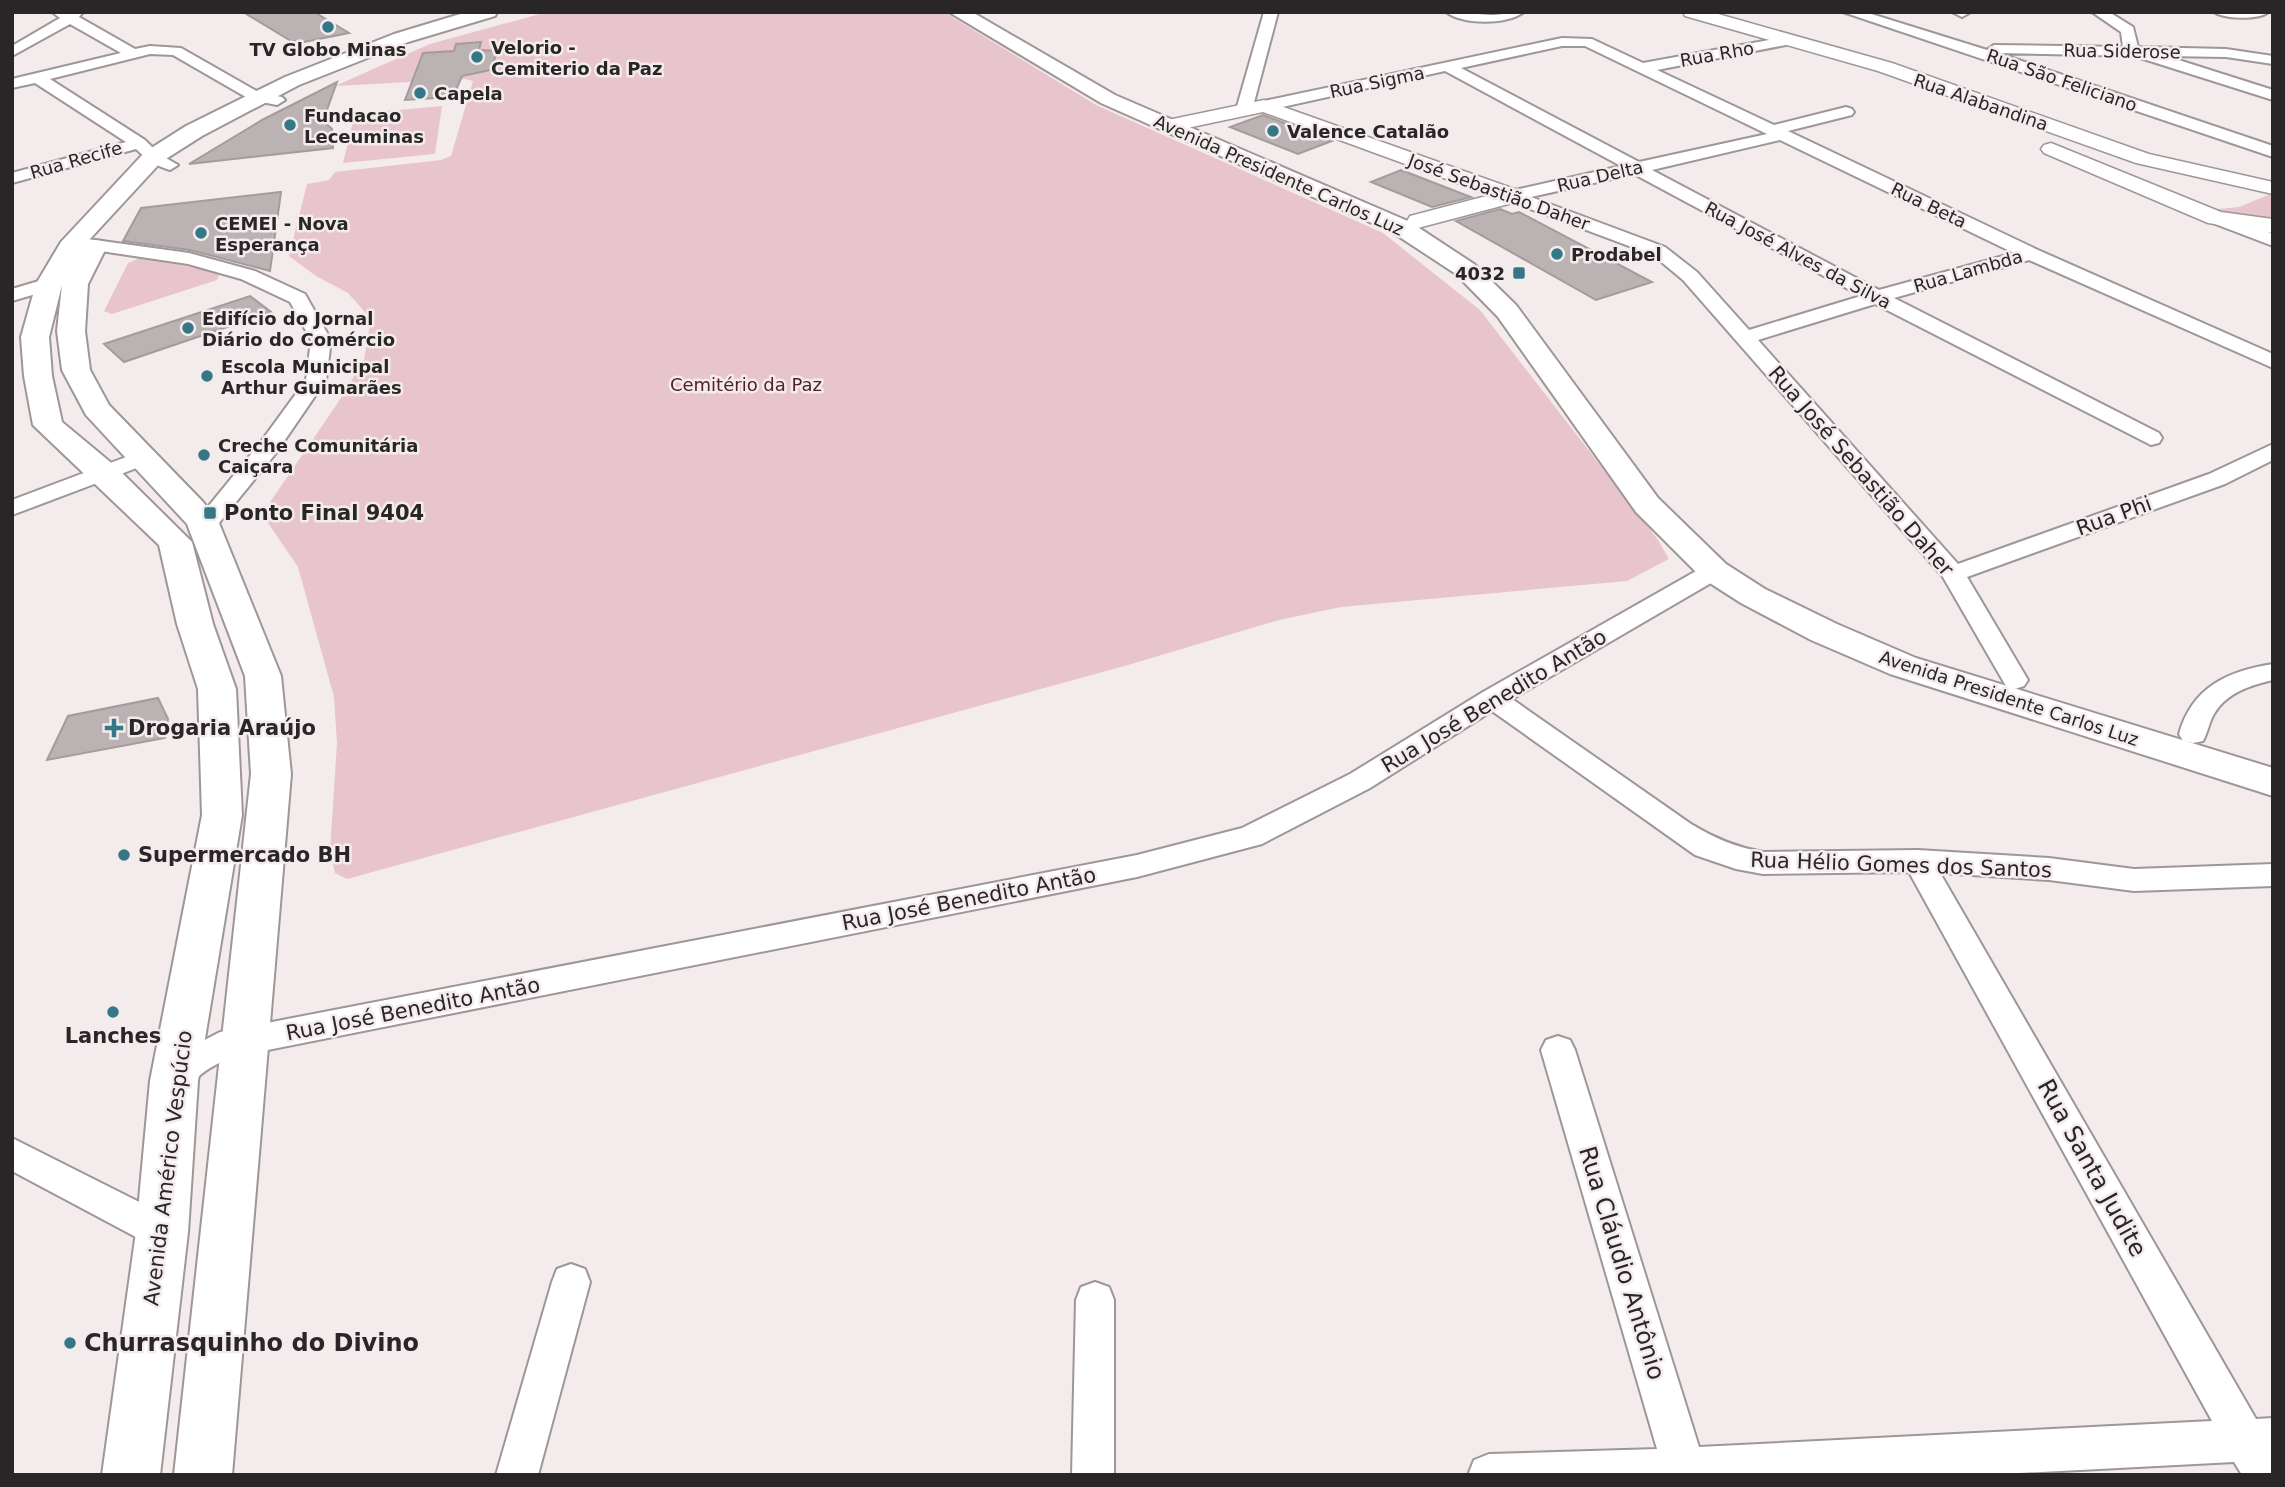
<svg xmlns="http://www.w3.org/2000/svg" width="2285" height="1487" font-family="'DejaVu Sans',sans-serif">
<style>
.green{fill:#e8c5cc}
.building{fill:#bbb2b3;stroke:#a49b9d;stroke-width:2}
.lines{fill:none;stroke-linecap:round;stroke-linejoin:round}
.minor-casing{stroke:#9e9697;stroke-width:4}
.tertiary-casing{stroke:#9e9697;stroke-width:3}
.secondary-casing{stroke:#9e9697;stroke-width:4}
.primary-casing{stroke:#9e9697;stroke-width:4}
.minor{fill:#fff;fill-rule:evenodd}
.tertiary{fill:#fff;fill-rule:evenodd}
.secondary{fill:#fff;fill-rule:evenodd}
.primary{fill:#fff;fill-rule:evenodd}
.poi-dot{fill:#347887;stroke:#f4ebec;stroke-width:2.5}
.labels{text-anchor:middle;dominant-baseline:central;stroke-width:5;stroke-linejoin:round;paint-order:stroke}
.far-poi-label{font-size:18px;font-weight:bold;fill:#292627;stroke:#f4ebec;text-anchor:start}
.far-street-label{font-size:18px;fill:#292627;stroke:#f4ebec}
.far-park-label{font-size:18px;fill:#52202d;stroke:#f4ebec}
.street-label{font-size:21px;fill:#292627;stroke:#f4ebec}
.poi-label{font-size:21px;font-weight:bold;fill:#292627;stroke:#f4ebec;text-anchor:start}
.near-street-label{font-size:24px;fill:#292627;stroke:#f4ebec}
.near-poi-label{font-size:24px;font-weight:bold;fill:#292627;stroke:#f4ebec;text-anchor:start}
</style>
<rect width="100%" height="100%" fill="#f4ebec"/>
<path class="green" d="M547,12H944L1096,105L1383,233L1480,310L1658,540L1669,559L1627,581L1341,607L1279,620L1128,665L347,879L335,873L330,851L337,743L334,697L298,567L262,514L337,404L364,360L371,319L348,293L316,276L289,256L307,184L329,180L335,172L441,160L451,156L473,81L465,79L335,86L430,44Z
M442,106L435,154L343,163L355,114Z
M2273,193V221L2208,210L2239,207Z
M140,258L220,272L217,280L112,314L104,311L128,263Z"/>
<path class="building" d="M243,12H314L349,33L304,42L291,41Z
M481,42L479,50L497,51L491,70L462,76L453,97L405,100L423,53L454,51L456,44Z
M337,82L323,121L332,129L333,148L189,164L262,120Z
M1263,115L1332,141L1298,154L1230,127Z
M1401,170L1471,197L1432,207L1371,182Z
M281,192L270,271L190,250L123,241L141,208Z
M1500,209L1512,214L1519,212L1652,282L1596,300L1456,221Z
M250,296L271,312L124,362L104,344Z
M158,698L168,719L165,738L47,760L68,716Z"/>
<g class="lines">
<g class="minor-casing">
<path id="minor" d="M52,12H83L79,17L135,49L150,46L181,48L260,93L282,97L285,100L277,105L251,100L173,55L150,54L50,79L145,140L159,154L178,165L170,170C156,166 146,159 136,149L12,183V173L126,142L35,83L12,88V79L121,53L70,24L12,56V46L60,18Z
M1264,12H1278L1252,110L1244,115L1236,110Z
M1446,12L1493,15L1524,12C1507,25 1463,25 1446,12Z
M1843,12H1865L1987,50L1994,45L2123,47L2121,32L2092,12H2109L2133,27L2138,47L2226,49L2273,56V64L2226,57L2166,56L2273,90V100L2134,56L1998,53L2273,146V157Z
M1952,12H1968L1969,13L1962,17Z
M2214,12H2266L2267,13C2257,20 2224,19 2214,12Z
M1791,36L1798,40L1796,43L1657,70L1774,125L1846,107L1852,109L1854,112L1852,115L1788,131L2038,250L2273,354V368L2029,260L1894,298L2159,433L2162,438L2159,443L2151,445L1875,304L1758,340L1958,564L2209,474L2273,444V460L2225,484L1967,577L2028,680L2024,686L2015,689L2006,686L1943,577L1683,280L1653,255L1506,200L1503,196L1506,192L1621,166L1445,71L1264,111L1256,106L1264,101L1562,38L1592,39L1643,63ZM1562,46H1585L1767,134L1639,162L1461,68ZM1780,140L2014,253L1879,290L1652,170ZM1634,174L1861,296L1749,330L1697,272L1665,247L1531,197Z
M2216,213L2273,234V246L2210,222L2207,218Z
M73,237L189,253L255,271L305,294L331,340L326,380L276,453L219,523L203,530L195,528L191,523L203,513L260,443L306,380L311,340L290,302L241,279L188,264L67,246L64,242L67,238Z
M49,278L56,280L58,284L56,288L12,301V289Z
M142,451L150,453L153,458L150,463L12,515V500Z
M1714,564L1723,566L1726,571L1723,576L1512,699L1691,824C1714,838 1735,847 1763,852L1918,850L2049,858L2134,869L2273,864V886L2134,891L2049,880L1940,873L2256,1419L2273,1418V1475H2242L2234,1462L1982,1475H1468L1474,1460L1489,1454L1657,1449L1541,1050L1546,1040L1558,1036L1570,1040L1575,1050L1699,1447L2212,1421L1909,872L1763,874L1736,869L1695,855L1492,711L1370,788L1262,844L1137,877L228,1058C218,1064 206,1069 198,1077C185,1089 183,1096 164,1089L159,1079L174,1056L220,1032L1137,855L1242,828L1350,774L1483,692L1705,566Z
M2273,664V680C2251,685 2226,693 2214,714C2209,722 2208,732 2203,741L2193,743L2183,741L2179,734C2192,687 2228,671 2273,664Z
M12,1138L175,1220L181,1232L175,1244L162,1249L149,1244L12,1171Z
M571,1264L585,1269L590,1282L538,1475H496L552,1282L557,1269Z
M1095,1282L1109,1287L1114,1300V1475H1072L1076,1300L1081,1287Z"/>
</g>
<g class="tertiary-casing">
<path id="tertiary" d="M1683,12H1711L1892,63L2149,154L2273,182V194L2136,163L1878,71L1685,16Z
M1264,100L1520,191L1523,196L1520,201L1418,228L1410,226L1407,221L1410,216L1490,195L1263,112L1168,132L1161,130L1158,126L1161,122L1168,120Z
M2051,143L2221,212L2273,219V233L2208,223L2044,153L2041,149L2044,145Z"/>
</g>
<g class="secondary-casing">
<path id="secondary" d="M467,12H497L495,16L408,42L299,85L202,136L161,162L89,240L103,241L107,246L88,284L85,331L90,370L109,405L203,502L219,523L281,676L291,774L232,1475H174L251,774L245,676L187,524L86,415L62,370L57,331L62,285L49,337L52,376L62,422L115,466L192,542L213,624L236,689L242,815L198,1081L188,1232L160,1475H102L136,1232L150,1081L202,815L198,689L177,624L159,545L33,425L24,376L21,337L36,284L61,242L145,152L186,126L285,77L394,34Z"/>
</g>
<g class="primary-casing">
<path id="primary" d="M949,12H972L1115,95L1410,222L1474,264L1516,305L1658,498L1726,564L1765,589L1837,624L1916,658L2273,768V796L1890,674L1811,640L1741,603L1702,578L1636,512L1498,317L1456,274L1392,232L1101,103Z"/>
</g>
<use href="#minor" class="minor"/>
<use href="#tertiary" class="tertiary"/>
<use href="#secondary" class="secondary"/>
<use href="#primary" class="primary"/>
</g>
<g class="poi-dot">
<circle cx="328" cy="27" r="7"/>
<circle cx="477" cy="57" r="7"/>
<circle cx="420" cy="93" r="7"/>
<circle cx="290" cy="125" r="7"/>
<circle cx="1273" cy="131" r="7"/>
<circle cx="201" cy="233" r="7"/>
<circle cx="1557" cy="254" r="7"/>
<rect x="1512" y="266" width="14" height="14" rx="3.5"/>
<circle cx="188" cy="328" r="7"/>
<circle cx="207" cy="376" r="7"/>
<circle cx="204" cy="455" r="7"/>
<rect x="203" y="506" width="14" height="14" rx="3.5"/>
<path d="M110.5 717.5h7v7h7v7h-7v7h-7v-7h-7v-7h7z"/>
<circle cx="124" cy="855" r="7"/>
<circle cx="113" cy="1012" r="7"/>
<circle cx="70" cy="1343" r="7"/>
</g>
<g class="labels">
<g class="far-poi-label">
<text x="491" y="47">Velorio -<tspan x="491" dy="21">Cemiterio da Paz</tspan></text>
<text x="328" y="49" text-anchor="middle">TV Globo Minas</text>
<text x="434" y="93">Capela</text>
<text x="304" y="115">Fundacao<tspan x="304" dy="21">Leceuminas</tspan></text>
<text x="1287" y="131">Valence Catalão</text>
<text x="215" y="223">CEMEI - Nova<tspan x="215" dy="21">Esperança</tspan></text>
<text x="1571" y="254">Prodabel</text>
<text x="1505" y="273" text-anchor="end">4032</text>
<text x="202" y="318">Edifício do Jornal<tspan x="202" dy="21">Diário do Comércio</tspan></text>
<text x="221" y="366">Escola Municipal<tspan x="221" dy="21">Arthur Guimarães</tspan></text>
<text x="218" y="445">Creche Comunitária<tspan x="218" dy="21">Caiçara</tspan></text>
</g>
<g class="far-street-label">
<text transform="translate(2122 51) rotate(1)">Rua Siderose</text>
<text transform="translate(1717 54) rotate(-10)">Rua Rho</text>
<text transform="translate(2062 80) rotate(19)">Rua São Feliciano</text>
<text transform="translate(1377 82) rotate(-12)">Rua Sigma</text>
<text transform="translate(1981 102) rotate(19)">Rua Alabandina</text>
<text transform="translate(76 160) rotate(-16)">Rua Recife</text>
<text transform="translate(1279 175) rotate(24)">Avenida Presidente Carlos Luz</text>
<text transform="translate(1600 176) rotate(-13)">Rua Delta</text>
<text transform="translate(1499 192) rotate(20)">José Sebastião Daher</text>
<text transform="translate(1929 205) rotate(26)">Rua Beta</text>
<text transform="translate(1798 255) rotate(28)">Rua José Alves da Silva</text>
<text transform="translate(1968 271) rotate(-16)">Rua Lambda</text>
<text transform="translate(2009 698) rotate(18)">Avenida Presidente Carlos Luz</text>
</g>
<g class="far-park-label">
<text x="746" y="384">Cemitério da Paz</text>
</g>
<g class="street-label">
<text transform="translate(1861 471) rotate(49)">Rua José Sebastião Daher</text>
<text transform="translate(2114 516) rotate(-20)">Rua Phi</text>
<text transform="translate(1494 701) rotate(-31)">Rua José Benedito Antão</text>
<text transform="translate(1901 865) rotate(2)">Rua Hélio Gomes dos Santos</text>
<text transform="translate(969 899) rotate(-11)">Rua José Benedito Antão</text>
<text transform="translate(413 1009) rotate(-11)">Rua José Benedito Antão</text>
<text transform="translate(168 1168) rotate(-83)">Avenida Américo Vespúcio</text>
</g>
<g class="poi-label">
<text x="224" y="513">Ponto Final 9404</text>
<text x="128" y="728">Drogaria Araújo</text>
<text x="138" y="855">Supermercado BH</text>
<text x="113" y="1036" text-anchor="middle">Lanches</text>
</g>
<g class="near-street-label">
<text transform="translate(2092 1168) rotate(61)">Rua Santa Judite</text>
<text transform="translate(1622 1263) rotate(73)">Rua Cláudio Antônio</text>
</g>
<g class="near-poi-label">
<text x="84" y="1343">Churrasquinho do Divino</text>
</g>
</g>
<rect width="2285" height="1487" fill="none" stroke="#292627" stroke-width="28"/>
</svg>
